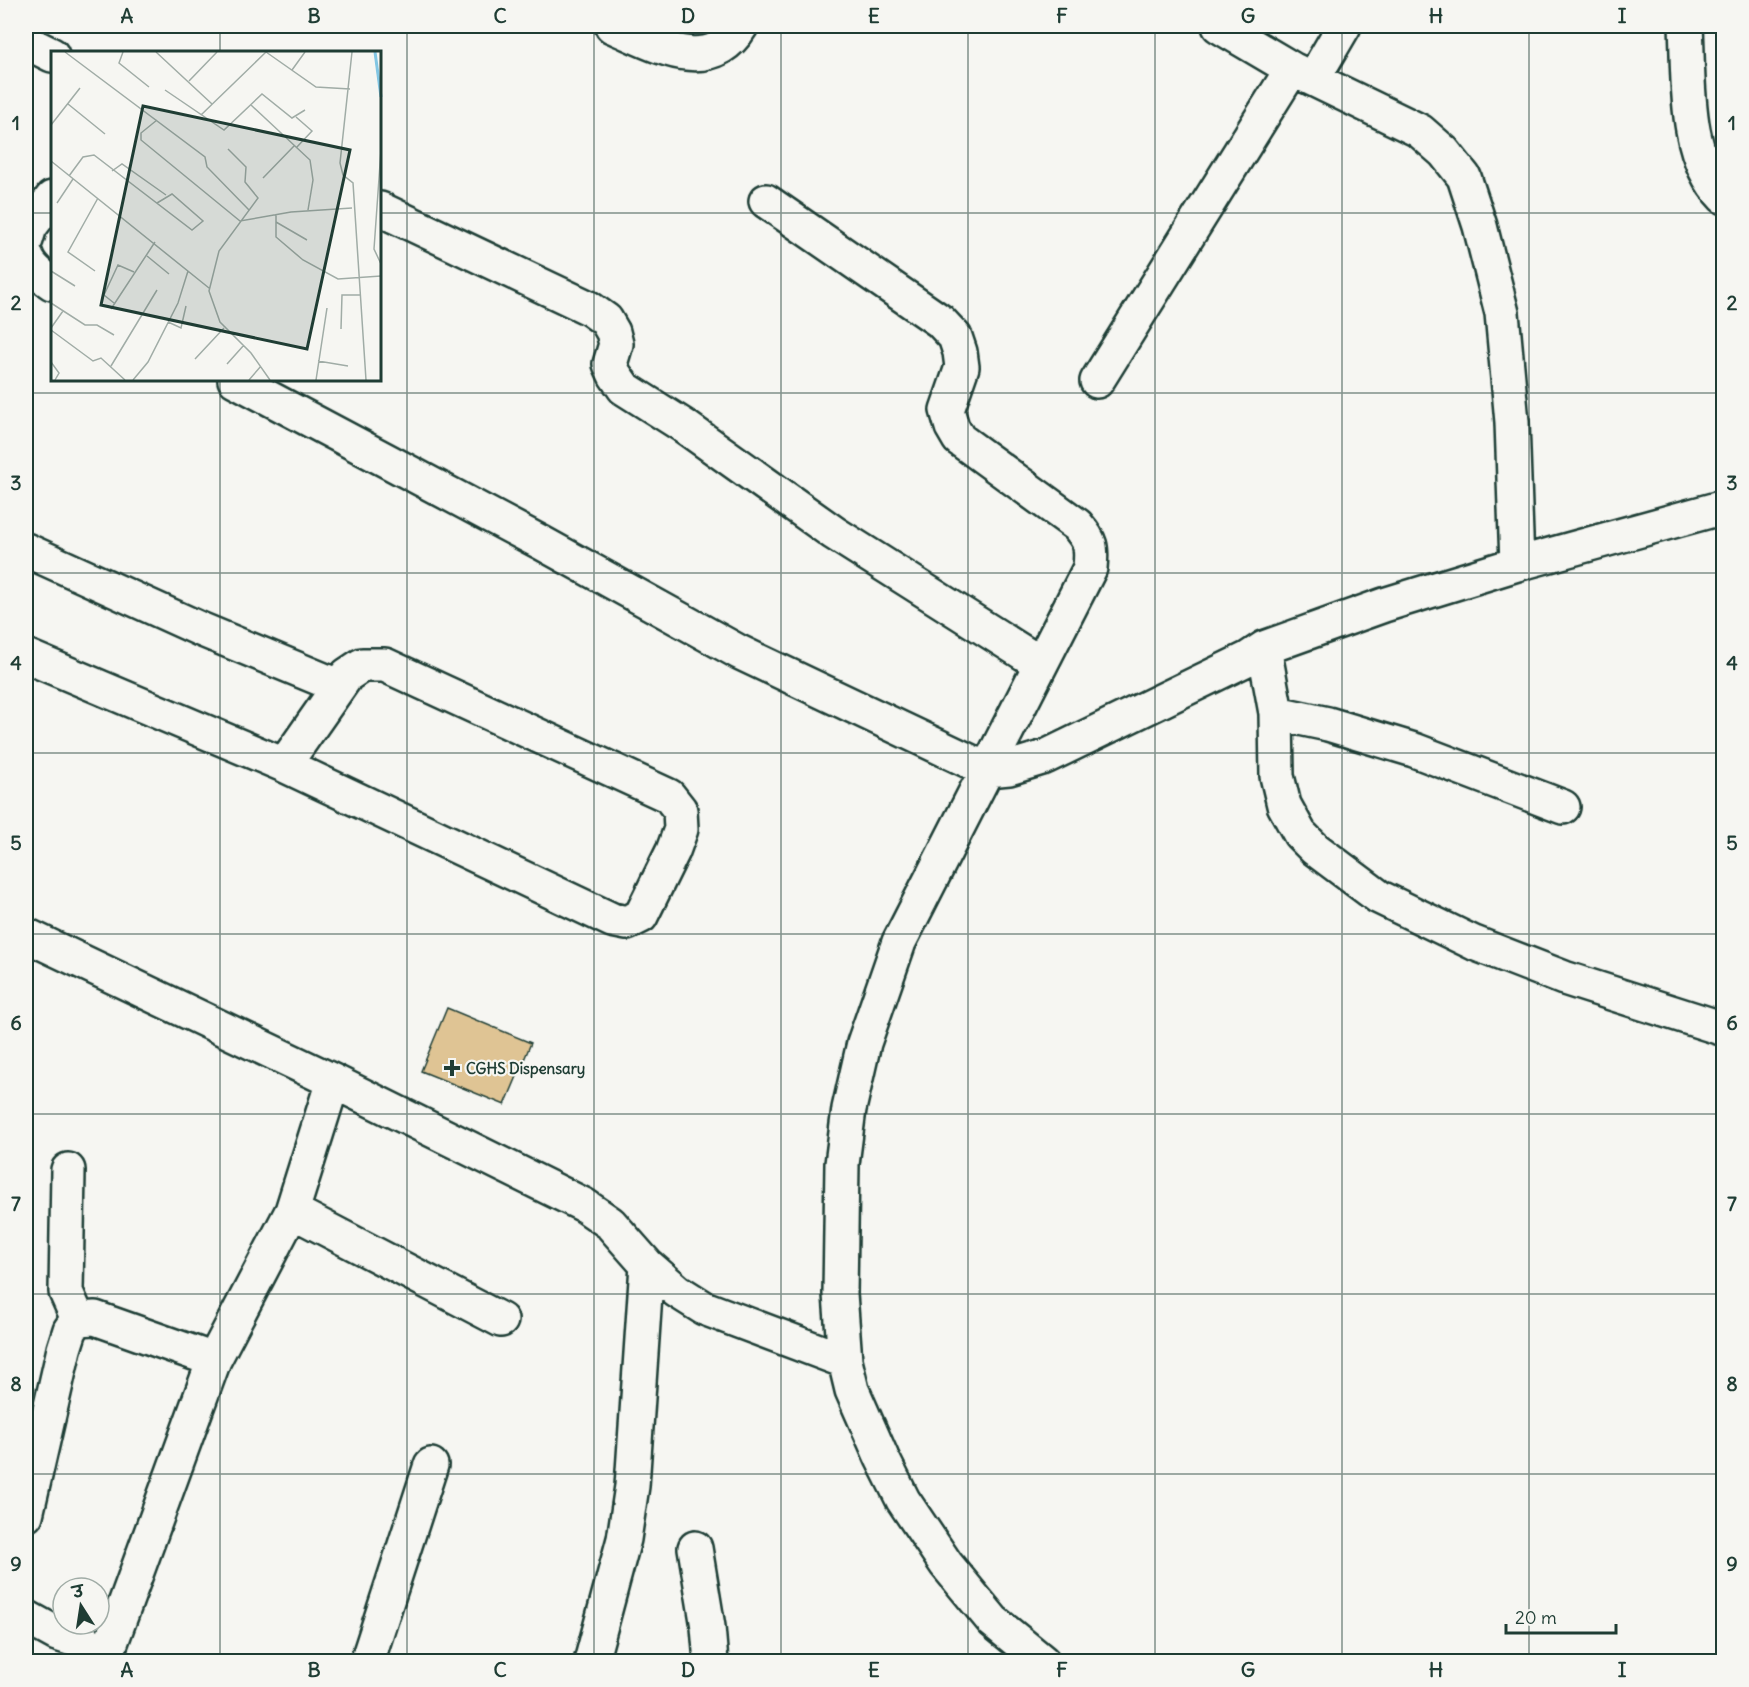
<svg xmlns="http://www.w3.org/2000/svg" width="1749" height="1687" font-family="Delius,'Playpen Sans Deva',sans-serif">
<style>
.building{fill:#dfc494;stroke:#1f3d34;stroke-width:1.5}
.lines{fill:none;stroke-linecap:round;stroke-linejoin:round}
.street-casing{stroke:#1f3d34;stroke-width:38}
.street{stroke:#f6f6f2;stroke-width:33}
.grid{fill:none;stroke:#1f3d34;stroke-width:1.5;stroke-opacity:0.55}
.poi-dot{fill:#1f3d34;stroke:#f6f6f2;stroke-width:2}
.labels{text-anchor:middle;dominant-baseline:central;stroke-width:4.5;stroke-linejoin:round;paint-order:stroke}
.poi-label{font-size:15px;font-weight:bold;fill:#1f3d34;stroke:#f6f6f2;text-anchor:start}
.inset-river{fill:none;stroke:#82c6e3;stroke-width:3}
.inset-road{fill:none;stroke:#a0aca6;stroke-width:1.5}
.view{fill:#1f3d34;fill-opacity:0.15;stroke:#1f3d34;stroke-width:3}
.inset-edge{fill:none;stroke:#1f3d34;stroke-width:3}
.neatline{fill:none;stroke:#1f3d34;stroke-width:2}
.grid-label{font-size:20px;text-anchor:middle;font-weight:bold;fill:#1f3d34}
</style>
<rect width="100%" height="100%" fill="#f6f6f2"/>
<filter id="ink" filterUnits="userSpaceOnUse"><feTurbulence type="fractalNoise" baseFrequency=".0167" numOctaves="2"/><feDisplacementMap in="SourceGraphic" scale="12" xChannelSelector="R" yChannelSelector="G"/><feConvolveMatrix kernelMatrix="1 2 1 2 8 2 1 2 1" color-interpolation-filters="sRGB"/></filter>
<g filter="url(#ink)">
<path class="building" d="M447,1008L531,1043L505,1105L421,1071Z"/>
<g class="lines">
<g class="street-casing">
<path id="street" d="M612,26C655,44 709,78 741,26
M1219,26L1292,69L1420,131L1444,152L1464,177L1480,226L1502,313L1512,422L1517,564
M1686,26C1689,79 1683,155 1724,197
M26,42L52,55
M1313,79L1344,26
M766,201L940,321L955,337L960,352L962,367L947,410L952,427L959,439L1077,525C1091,541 1092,547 1090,568L899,942L864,1043L849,1109L842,1164L840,1294L845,1361L852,1390L882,1458L903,1500L946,1564L993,1621L1043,1662
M380,209L589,308L606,320L613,332L616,344L610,364L615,375L624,388L684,426L834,533L1041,664
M26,240L30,227L52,198
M26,255C29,266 42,277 52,283
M235,380L542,543L739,652L988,770L1009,768L1045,757L1249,658L1264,648L1384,605L1517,564L1724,507
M1097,381L1292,69
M26,550L200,629L338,686
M1264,648L1276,713L1277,776L1284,805L1300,834L1315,849L1379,897L1474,943L1564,978L1724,1029
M26,656L284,765L612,920L627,923L641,916L673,851L681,829L680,810L669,796L385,665H362L347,675L284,765
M1276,713L1328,724L1414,750L1563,807
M26,935L333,1081L584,1205L610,1223L647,1265L677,1291L704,1308L845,1361
M68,1170L66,1292L78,1319
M292,1211L501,1320
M26,1515L64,1349L70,1330L78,1319L95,1318L214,1360
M695,1548L708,1627L711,1662
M26,1617L57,1634L107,1650
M104,1662L214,1360L292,1211L333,1081
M367,1662L431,1465
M591,1662L624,1539L632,1486L647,1265"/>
</g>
<use href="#street" class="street"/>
</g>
</g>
<path class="grid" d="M220,26V52M407,26V1662M594,26V1662M781,26V1662M968,26V1662M1155,26V1662M1342,26V1662M1529,26V1662M26,213H52M380,213H1724M220,380V1662M26,393H1724M26,573H1724M26,753H1724M26,934H1724M26,1114H1724M26,1294H1724M26,1474H1724"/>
<path class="poi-dot" d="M449 1059h6v6h6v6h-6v6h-6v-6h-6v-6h6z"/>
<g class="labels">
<g class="poi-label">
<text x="466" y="1068">CGHS Dispensary</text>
</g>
</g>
<g transform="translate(51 51)">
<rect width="330" height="330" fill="#f6f6f2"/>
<path class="inset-river" d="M324,1L330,46"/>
<path class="inset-road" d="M14,1L154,106L156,116L198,159M72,1L68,12L98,36M105,1L161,53M215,1L265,36L299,38M301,1L289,112L292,124L302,132L315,329M241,19L254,1M138,30L166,1M114,39L173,79L211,43L241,67L254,59M17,53L54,83M200,54L259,109L262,129L257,159M150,64L215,1M245,66L261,80L245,97M106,69L90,82V89L189,170L240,161L301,157M0,74L29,37M177,98L195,116L194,131L207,147L168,200L158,240L169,271L200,302L219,329M330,99L323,198L330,213M0,110L158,237M61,120L71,113L115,144M18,125L32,106L43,104L141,179L152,170L121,143L106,152M212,127L243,95M6,152L22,128M225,163V186L252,209L287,228L330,225M225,171L256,189M96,205L118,223M0,220L24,235M44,220L17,201L47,147M0,252L34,274H46L63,284M63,252L53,244L67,214L83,221M60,258L104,191M117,271L130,277L135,255M0,277L12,260M290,278L291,244H309M0,279L42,310L50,307L74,329M144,308L173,277M267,310L297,315M0,311L8,322L4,329M176,313L193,294M60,315L106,239M82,329L97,311L127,252L137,220M198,329L210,315M265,329L276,257"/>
<path class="view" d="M92,55L299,99L256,298L50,254Z"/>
<rect width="330" height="330" class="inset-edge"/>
</g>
<rect width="1749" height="1687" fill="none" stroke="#f6f6f2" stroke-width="66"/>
<g transform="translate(81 1606) rotate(348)"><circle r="28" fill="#f6f6f2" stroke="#a0aca6" stroke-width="1.5"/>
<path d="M0-4.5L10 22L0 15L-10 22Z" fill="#1f3d34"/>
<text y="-9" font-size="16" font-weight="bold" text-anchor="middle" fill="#1f3d34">उ</text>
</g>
<path d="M1506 1624v9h110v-9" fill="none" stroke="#1f3d34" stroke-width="3"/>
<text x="1515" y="1624" font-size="18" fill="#1f3d34" stroke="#f6f6f2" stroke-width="4.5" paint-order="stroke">20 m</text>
<rect x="33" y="33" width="1683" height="1621" class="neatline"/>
<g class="grid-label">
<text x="127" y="23">A</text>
<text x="314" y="23">B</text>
<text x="500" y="23">C</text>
<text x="688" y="23">D</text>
<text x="874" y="23">E</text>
<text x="1062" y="23">F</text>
<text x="1248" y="23">G</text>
<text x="1436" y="23">H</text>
<text x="1622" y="23">I</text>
<text x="16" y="130">1</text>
<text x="1732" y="130">1</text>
<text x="16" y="310">2</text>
<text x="1732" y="310">2</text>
<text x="16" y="490">3</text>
<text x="1732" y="490">3</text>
<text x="16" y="670">4</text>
<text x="1732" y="670">4</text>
<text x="16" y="850">5</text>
<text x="1732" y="850">5</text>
<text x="16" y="1030">6</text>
<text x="1732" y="1030">6</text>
<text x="16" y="1211">7</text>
<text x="1732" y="1211">7</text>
<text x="16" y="1391">8</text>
<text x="1732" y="1391">8</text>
<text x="16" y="1571">9</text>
<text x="1732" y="1571">9</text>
<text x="127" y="1677">A</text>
<text x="314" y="1677">B</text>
<text x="500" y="1677">C</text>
<text x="688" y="1677">D</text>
<text x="874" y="1677">E</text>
<text x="1062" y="1677">F</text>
<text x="1248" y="1677">G</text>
<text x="1436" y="1677">H</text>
<text x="1622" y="1677">I</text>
</g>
</svg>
